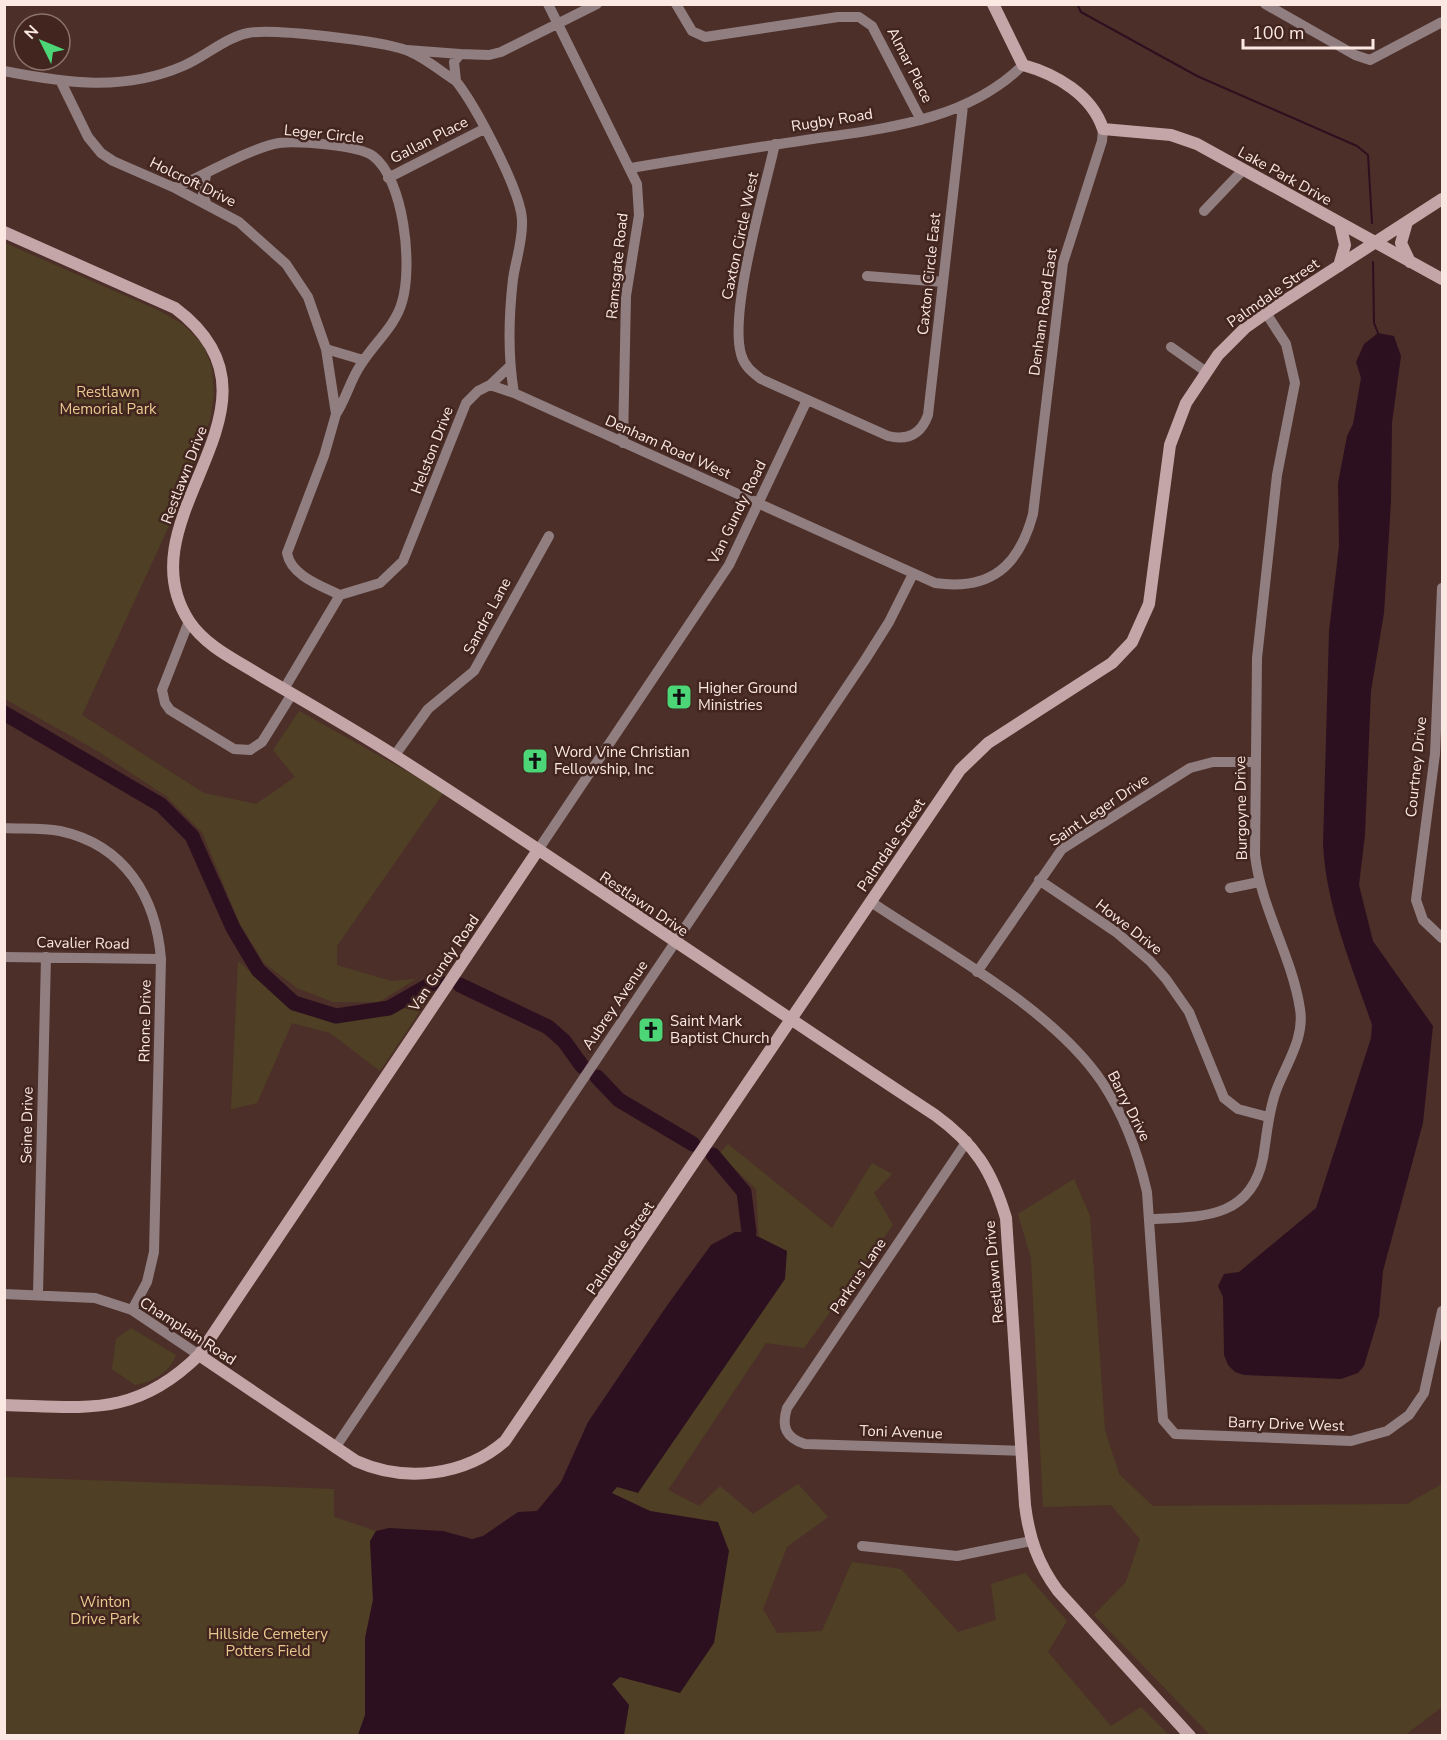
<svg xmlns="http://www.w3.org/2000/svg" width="1447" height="1740" font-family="'Nunito Sans',sans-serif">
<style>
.green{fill:#4f4025}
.water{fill:#2d101f}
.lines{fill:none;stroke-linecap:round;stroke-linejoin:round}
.stream{stroke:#2d101f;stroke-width:2}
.river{stroke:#2d101f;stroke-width:15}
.street{stroke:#917e80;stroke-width:10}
.secondary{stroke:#c4a6a8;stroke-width:12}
.labels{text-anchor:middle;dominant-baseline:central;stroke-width:5;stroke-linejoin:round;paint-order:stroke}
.street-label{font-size:15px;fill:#fbe8e3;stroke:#41251e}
.park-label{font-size:15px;fill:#eac990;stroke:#41251e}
.poi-label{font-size:15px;fill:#fbe8e3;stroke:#41251e;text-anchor:start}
</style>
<rect width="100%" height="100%" fill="#4c2f28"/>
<path class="green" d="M5,243L160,311L184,325L203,345L212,367L214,394L210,420L168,528L82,715L204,793L256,804L295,777L273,750L299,711L444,792L337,946V965L391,981L416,979L379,1002H333L297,988L264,963L239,922L202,832L166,796L96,750L5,699Z
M238,961L291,1008L336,1022L393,1014L432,993L380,1071L330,1033L292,1023L257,1103L231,1109Z
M728,1144L832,1228L872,1163L892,1174L874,1193L893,1225L804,1348L766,1343L668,1490L699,1506L720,1486L753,1514L798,1484L828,1517L787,1547L763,1609L777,1633L822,1631L852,1562L901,1569L958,1632L996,1620L991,1584L1025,1573L1067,1621L1048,1652L1111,1726L1141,1707L1169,1735H624L629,1705L612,1684L620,1677L718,1522L650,1511L611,1493L787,1251L759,1237L756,1189L719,1154Z
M1074,1179L1090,1216L1105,1430L1119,1474L1153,1506L1407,1504L1442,1484V1707L1405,1735H1210L1094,1615L1126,1582L1140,1539L1111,1505L1043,1507L1031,1258L1018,1214Z
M131,1328L176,1355C170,1372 153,1382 135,1385L112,1369L116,1339Z
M5,1477L334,1489V1517L376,1531L370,1541L373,1600L365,1638V1715L358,1735L5,1736Z"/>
<path class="water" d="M1378,333L1394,336L1401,356L1392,423L1391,502L1384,613L1371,691L1365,835L1359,885L1373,941L1433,1026L1423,1123L1383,1271L1379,1316L1364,1366L1358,1373L1341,1379L1244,1375L1235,1372L1228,1365L1224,1355L1223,1297L1218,1286L1224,1274L1239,1272L1316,1208L1371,1038L1372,1025C1352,966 1326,907 1323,844L1329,631L1339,546L1338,483L1347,436L1353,424L1361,378L1356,362L1364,344Z
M735,1232H749L787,1251L785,1279L638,1493L617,1487L612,1493L650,1511L718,1522L729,1551L714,1643L680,1693L620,1677L612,1684L629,1705L624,1735H358L365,1715V1638L373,1600L370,1541L376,1531L389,1528L443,1531L472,1539L483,1536L518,1512L537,1511L561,1482L588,1422L666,1307L711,1245Z"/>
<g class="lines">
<path class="stream" d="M1077,4L1081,12L1197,76L1357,146L1368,155L1372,223
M1373,262L1374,323L1378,333"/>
<path class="river" d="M4,713L161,805L192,836L233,928L258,970L294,1003L336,1016L389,1008L438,980
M460,985L548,1027L564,1041L582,1066
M597,1077L619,1100L693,1144
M713,1155L744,1192L749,1232"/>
<path class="street" d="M548,4L637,184L639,215L626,296L623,443
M676,4L692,31L705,37L838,17H859L872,26L921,120
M1265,4L1355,55L1370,60L1442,22
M407,50L460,54
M4,71C66,83 123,92 183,66C205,57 224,38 248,33C273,28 380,41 406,50C423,56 440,71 456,81L454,62L460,54L489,55L501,52L597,4
M456,81C475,105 521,191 522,220C523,240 516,259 513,279C509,314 508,358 514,393
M61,82L88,137L101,153L113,161L175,188L239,222L286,264L308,297L326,349L336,414L324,456L287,553C291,576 322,586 340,595
M775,144C764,193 729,311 741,354C744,366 752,372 761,379L888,436C908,441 921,434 928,415L963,106
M631,168C685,159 739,150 793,142C874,129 962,125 1023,65
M388,178L484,129
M175,188C202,176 253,147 279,143C298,141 358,145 373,156C404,179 413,266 402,302C395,327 373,344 360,366C350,381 346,399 336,414
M206,203L203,193L206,175
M1204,211L1243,170
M867,276L943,282
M1171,347L1205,371
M326,349L363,360
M490,385L510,366
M1442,588L1435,754L1416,900L1423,920L1442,938
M189,621L162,690L165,703L170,710L234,749L250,750L262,742L292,694
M284,689L340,595L380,583L403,561L466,403L478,391L490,385L514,393L935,583C991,591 1019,566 1033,514L1063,263L1102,141L1103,129
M395,755L428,709L474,671L549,536
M4,828C23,829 42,828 60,831C125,845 156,897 161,959L154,1252L147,1282L132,1310
M538,850L729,565L807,400
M1039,880L1116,932L1150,961L1166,979L1189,1012L1224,1098L1238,1109L1268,1117
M1230,888L1259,882
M871,902C944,951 1053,1009 1102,1082C1124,1115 1138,1153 1147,1192L1163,1420L1175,1434L1351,1441L1387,1431L1409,1415L1424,1393L1442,1311
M4,957L161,959
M977,972L1062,849L1190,768L1213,762H1255
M967,1141L787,1408C781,1427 786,1438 805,1444L1022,1451
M1151,1219C1201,1217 1251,1219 1263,1158C1267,1135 1268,1113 1276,1091C1286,1064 1305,1038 1300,1009C1292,956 1261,909 1255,855L1257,658L1277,475L1295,383L1286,344L1266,313
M4,1294L95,1298L132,1310L199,1355
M38,1294L46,957
M335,1448L865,660L889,622L913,574
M862,1546L957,1556L1031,1541"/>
<path class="secondary" d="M993,4L1023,65C1056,74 1092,95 1103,129L1171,135L1197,144L1442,279
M1407,222L1401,243L1410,262
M4,232L175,308C305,405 120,515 189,621C206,647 238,661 263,677C308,703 353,729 397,757C578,873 755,997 935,1115C975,1144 992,1171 1006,1218L1025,1505C1029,1538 1038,1564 1058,1591L1190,1736
M1339,266L1345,245L1340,223
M199,1355L356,1461C405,1483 465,1476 505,1441L960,770L988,743L1112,663L1132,642L1149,604L1170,445L1186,403L1218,355L1246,327L1266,313L1442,199
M4,1405C86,1407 135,1418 199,1355L538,850"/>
</g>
<defs>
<g id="church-square" transform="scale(1.35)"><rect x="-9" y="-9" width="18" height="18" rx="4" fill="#4cd677" stroke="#41251e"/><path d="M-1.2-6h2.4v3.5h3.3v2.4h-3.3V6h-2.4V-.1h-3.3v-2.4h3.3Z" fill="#111"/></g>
</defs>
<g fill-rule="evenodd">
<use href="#church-square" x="679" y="697"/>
<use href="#church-square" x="535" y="761"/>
<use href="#church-square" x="651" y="1030"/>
</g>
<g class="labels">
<g class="street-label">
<text transform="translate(910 65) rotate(63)">Almar Place</text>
<text transform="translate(832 120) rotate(-9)">Rugby Road</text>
<text transform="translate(324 134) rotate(6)">Leger Circle</text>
<text transform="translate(429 140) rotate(-27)">Gallan Place</text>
<text transform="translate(1285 176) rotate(29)">Lake Park Drive</text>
<text transform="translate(193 182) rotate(26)">Holcroft Drive</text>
<text transform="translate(740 236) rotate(-78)">Caxton Circle West</text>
<text transform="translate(617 266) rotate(-84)">Ramsgate Road</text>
<text transform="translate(929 274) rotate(-84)">Caxton Circle East</text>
<text transform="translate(1273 293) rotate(-35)">Palmdale Street</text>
<text transform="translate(1043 312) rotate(-82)">Denham Road East</text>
<text transform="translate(668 447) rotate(24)">Denham Road West</text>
<text transform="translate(432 450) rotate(-69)">Helston Drive</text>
<text transform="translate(184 475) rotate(-69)">Restlawn Drive</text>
<text transform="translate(737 512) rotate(-64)">Van Gundy Road</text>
<text transform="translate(487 616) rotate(-62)">Sandra Lane</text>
<text transform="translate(1416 767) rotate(-84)">Courtney Drive</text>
<text transform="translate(1241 808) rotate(-91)">Burgoyne Drive</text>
<text transform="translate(1099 810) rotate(-34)">Saint Leger Drive</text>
<text transform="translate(891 845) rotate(-56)">Palmdale Street</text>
<text transform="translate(644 904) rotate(34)">Restlawn Drive</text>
<text transform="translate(1129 927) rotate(38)">Howe Drive</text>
<text transform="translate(83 943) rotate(1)">Cavalier Road</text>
<text transform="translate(444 963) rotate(-56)">Van Gundy Road</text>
<text transform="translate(615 1005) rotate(-56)">Aubrey Avenue</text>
<text transform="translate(145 1021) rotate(-89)">Rhone Drive</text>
<text transform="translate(1129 1106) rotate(63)">Barry Drive</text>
<text transform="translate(27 1125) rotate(-89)">Seine Drive</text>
<text transform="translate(620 1248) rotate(-56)">Palmdale Street</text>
<text transform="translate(994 1272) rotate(-95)">Restlawn Drive</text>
<text transform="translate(858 1276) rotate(-56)">Parkrus Lane</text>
<text transform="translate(188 1331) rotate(33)">Champlain Road</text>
<text transform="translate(1286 1424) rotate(2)">Barry Drive West</text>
<text transform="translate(901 1432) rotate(2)">Toni Avenue</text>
</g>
<g class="park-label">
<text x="108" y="392">Restlawn<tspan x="108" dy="17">Memorial Park</tspan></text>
<text x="105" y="1602">Winton<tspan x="105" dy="17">Drive Park</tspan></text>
<text x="268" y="1634">Hillside Cemetery<tspan x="268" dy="17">Potters Field</tspan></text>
</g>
<g class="poi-label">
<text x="698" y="688">Higher Ground<tspan x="698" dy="17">Ministries</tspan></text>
<text x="554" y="752">Word Vine Christian<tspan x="554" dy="17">Fellowship, Inc</tspan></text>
<text x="670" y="1021">Saint Mark<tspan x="670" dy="17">Baptist Church</tspan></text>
</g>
</g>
<rect width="1447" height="1740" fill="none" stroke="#fbe8e3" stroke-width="12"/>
<g transform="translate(42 42) rotate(313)"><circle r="28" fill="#41251e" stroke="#8b736d" stroke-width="1.5"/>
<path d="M0-4.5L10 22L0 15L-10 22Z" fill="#4cd677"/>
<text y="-9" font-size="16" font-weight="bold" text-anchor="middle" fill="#fbe8e3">N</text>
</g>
<path d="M1243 39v9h130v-9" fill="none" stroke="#fbe8e3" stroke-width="3"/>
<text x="1252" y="39" font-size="18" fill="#fbe8e3" stroke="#41251e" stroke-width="4.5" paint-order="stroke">100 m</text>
</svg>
